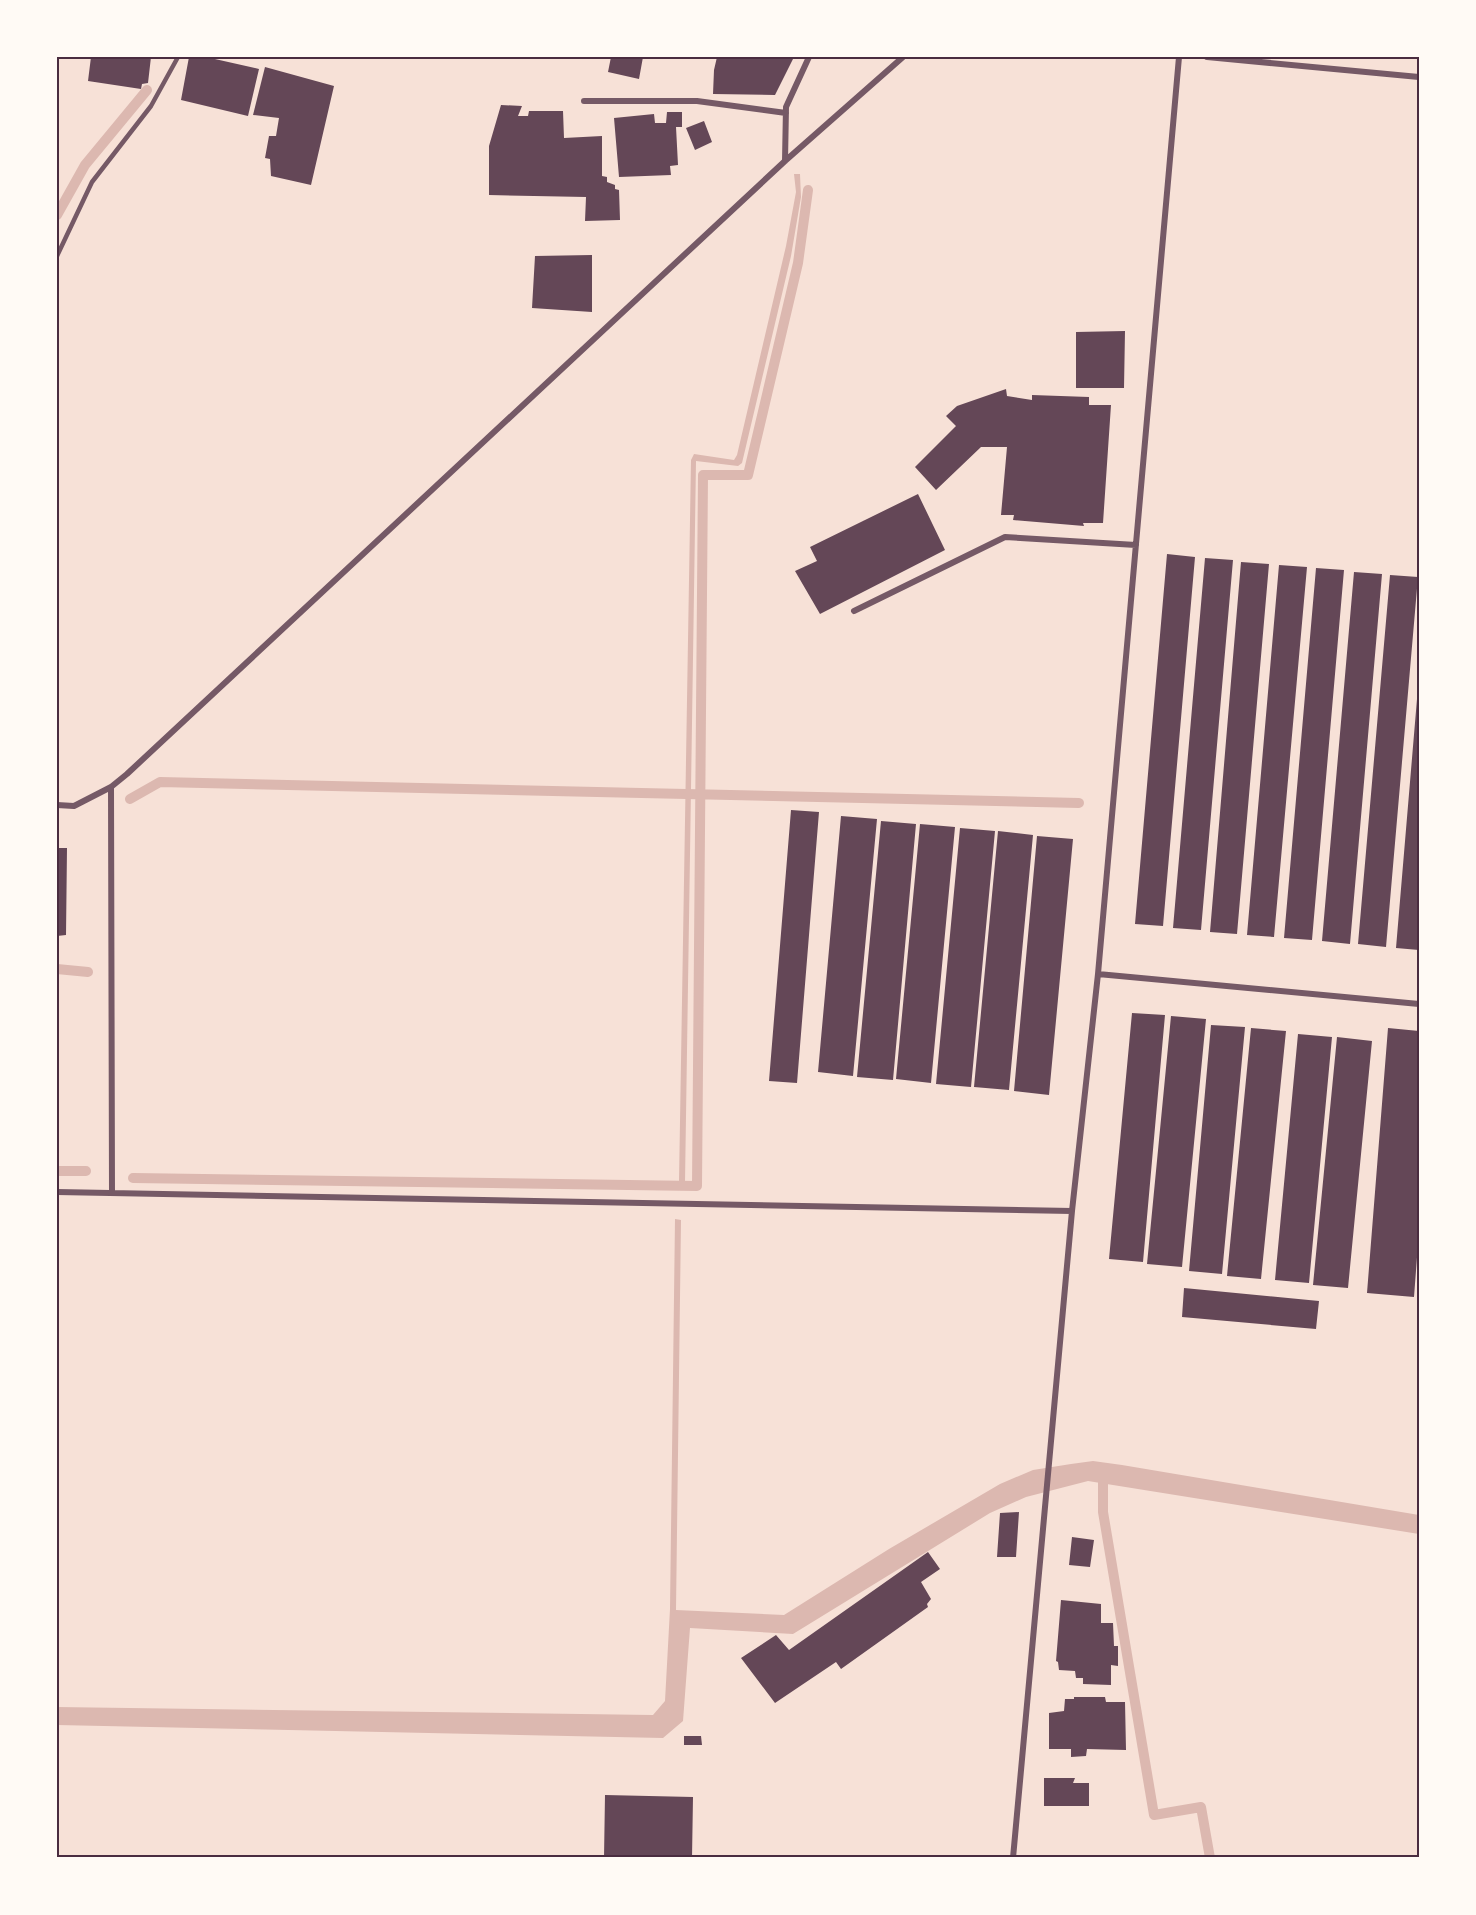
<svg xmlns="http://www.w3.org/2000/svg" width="1476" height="1915" font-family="Raleway,sans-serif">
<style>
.water{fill:#dcb8b0}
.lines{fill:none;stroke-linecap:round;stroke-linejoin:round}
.stream{stroke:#dcb8b0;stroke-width:10}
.building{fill:#644757}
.service{stroke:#755966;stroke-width:4.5}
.minor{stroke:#755966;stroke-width:6}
.neatline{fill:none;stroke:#4a2c40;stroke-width:2}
</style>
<rect width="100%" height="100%" fill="#f7e1d7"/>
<path class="water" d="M794,174H800L801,197L791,256L742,463L738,466L696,461L685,1182H679L691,460L694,454L734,460L737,455L786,246L796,192Z
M675,1219L681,1220L676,1610L784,1615L889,1549L1000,1484L1033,1470L1071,1464L1093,1461L1122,1465L1419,1515V1534L1088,1481L1026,1497L990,1513L793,1634L690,1628L683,1721L663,1738L57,1725V1707L653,1715L665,1701L670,1609Z"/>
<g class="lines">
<path class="stream" d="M57,215L85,165L147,90
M130,799L160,782L1079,803
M57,969L88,972
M57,1171H86
M133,1178L697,1186L703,475H748L798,263L808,190
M1103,1472V1512L1154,1815L1201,1807L1210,1858"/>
</g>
<path class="building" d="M91,57H151L148,83L142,84L141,89L88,81Z
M189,57H206L259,69L248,116L181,100Z
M611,57H643L639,79L608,72Z
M717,57H794L775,95L713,94L714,70Z
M265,67L334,86L311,185L271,176L270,159L265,158L269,136H276L279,118L253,115Z
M501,105L522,106L518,116H528L529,111H563L564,138L602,136V176L607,177V182L615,185V189L619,190L620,220L585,221L586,197L489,195V146Z
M667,112H682V127H676L678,165L670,166L671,175L619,177L614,118L654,114L655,123H666Z
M704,121L712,142L695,150L686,128Z
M592,255V312L532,308L535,256Z
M1125,331L1124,388H1076V332Z
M1006,389L1007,396L1032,400V395L1089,397V405H1111L1103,523H1083L1084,526L1013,520L1014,515H1001L1007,447H981L936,490L915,467L956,426L946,416L957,406Z
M918,494L945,550L820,614L795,571L817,561L810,547Z
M1167,554L1195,557L1163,926L1135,924Z
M1205,558L1233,560L1201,930L1173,928Z
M1241,562L1269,564L1237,934L1210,932Z
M1279,565L1307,567L1274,937L1247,935Z
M1316,568L1344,570L1312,940L1284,938Z
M1354,572L1382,574L1350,944L1322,941Z
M1390,575L1418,577L1386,947L1358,944Z
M1417,699H1419V950L1396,948Z
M791,810L819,812L797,1083L769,1081Z
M841,816L877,819L853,1076L818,1072Z
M881,821L916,824L893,1080L857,1077Z
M920,824L955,827L931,1083L896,1079Z
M960,828L995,831L971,1087L936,1084Z
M998,831L1033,835L1009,1090L974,1087Z
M1037,836L1073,839L1049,1095L1014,1091Z
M57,848H67L66,935L57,936Z
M1132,1013L1165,1015L1143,1262L1109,1259Z
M1171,1016L1206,1019L1182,1267L1147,1264Z
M1211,1025L1245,1027L1222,1274L1189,1271Z
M1251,1028L1286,1031L1261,1279L1227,1276Z
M1388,1028L1419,1031V1231L1414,1297L1367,1293Z
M1298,1034L1332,1037L1309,1283L1275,1280Z
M1337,1037L1372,1041L1348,1288L1313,1285Z
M1184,1288L1319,1301L1316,1329L1182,1317Z
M1019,1512L1016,1557H997L1000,1513Z
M1072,1537L1094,1540L1090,1567L1069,1565Z
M928,1552L940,1569L921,1582L931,1599L927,1604L928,1607L841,1669L836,1662L775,1703L741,1658L776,1635L789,1650Z
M1061,1600L1101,1604V1623H1113L1114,1646H1118V1666L1111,1665V1685L1083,1684V1678H1076L1075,1671L1059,1670L1058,1662L1056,1661Z
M1074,1697H1105L1106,1702H1125L1126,1750L1087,1749L1086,1756L1071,1757V1749H1049V1713L1064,1711L1065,1699H1074Z
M684,1736H701L702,1745H684Z
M1044,1778H1075L1073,1783H1089V1806H1044Z
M605,1795L693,1797L692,1858H604Z"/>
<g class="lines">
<path class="service" d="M57,256L92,182L151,106L178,57"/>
<path class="minor" d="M1207,57L1419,77
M584,101H697L786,113
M785,161L786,107L809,57
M854,611L1005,537L1136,545
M111,787L112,1193
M57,805L74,806L111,787L127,774L785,161L903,57
M1098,974L1419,1004
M57,1192L1072,1211
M1013,1858L1072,1211L1098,974L1179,57"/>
</g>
<rect width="1476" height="1915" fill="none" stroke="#fffaf5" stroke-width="117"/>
<rect x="58" y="58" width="1360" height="1798" class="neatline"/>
</svg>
